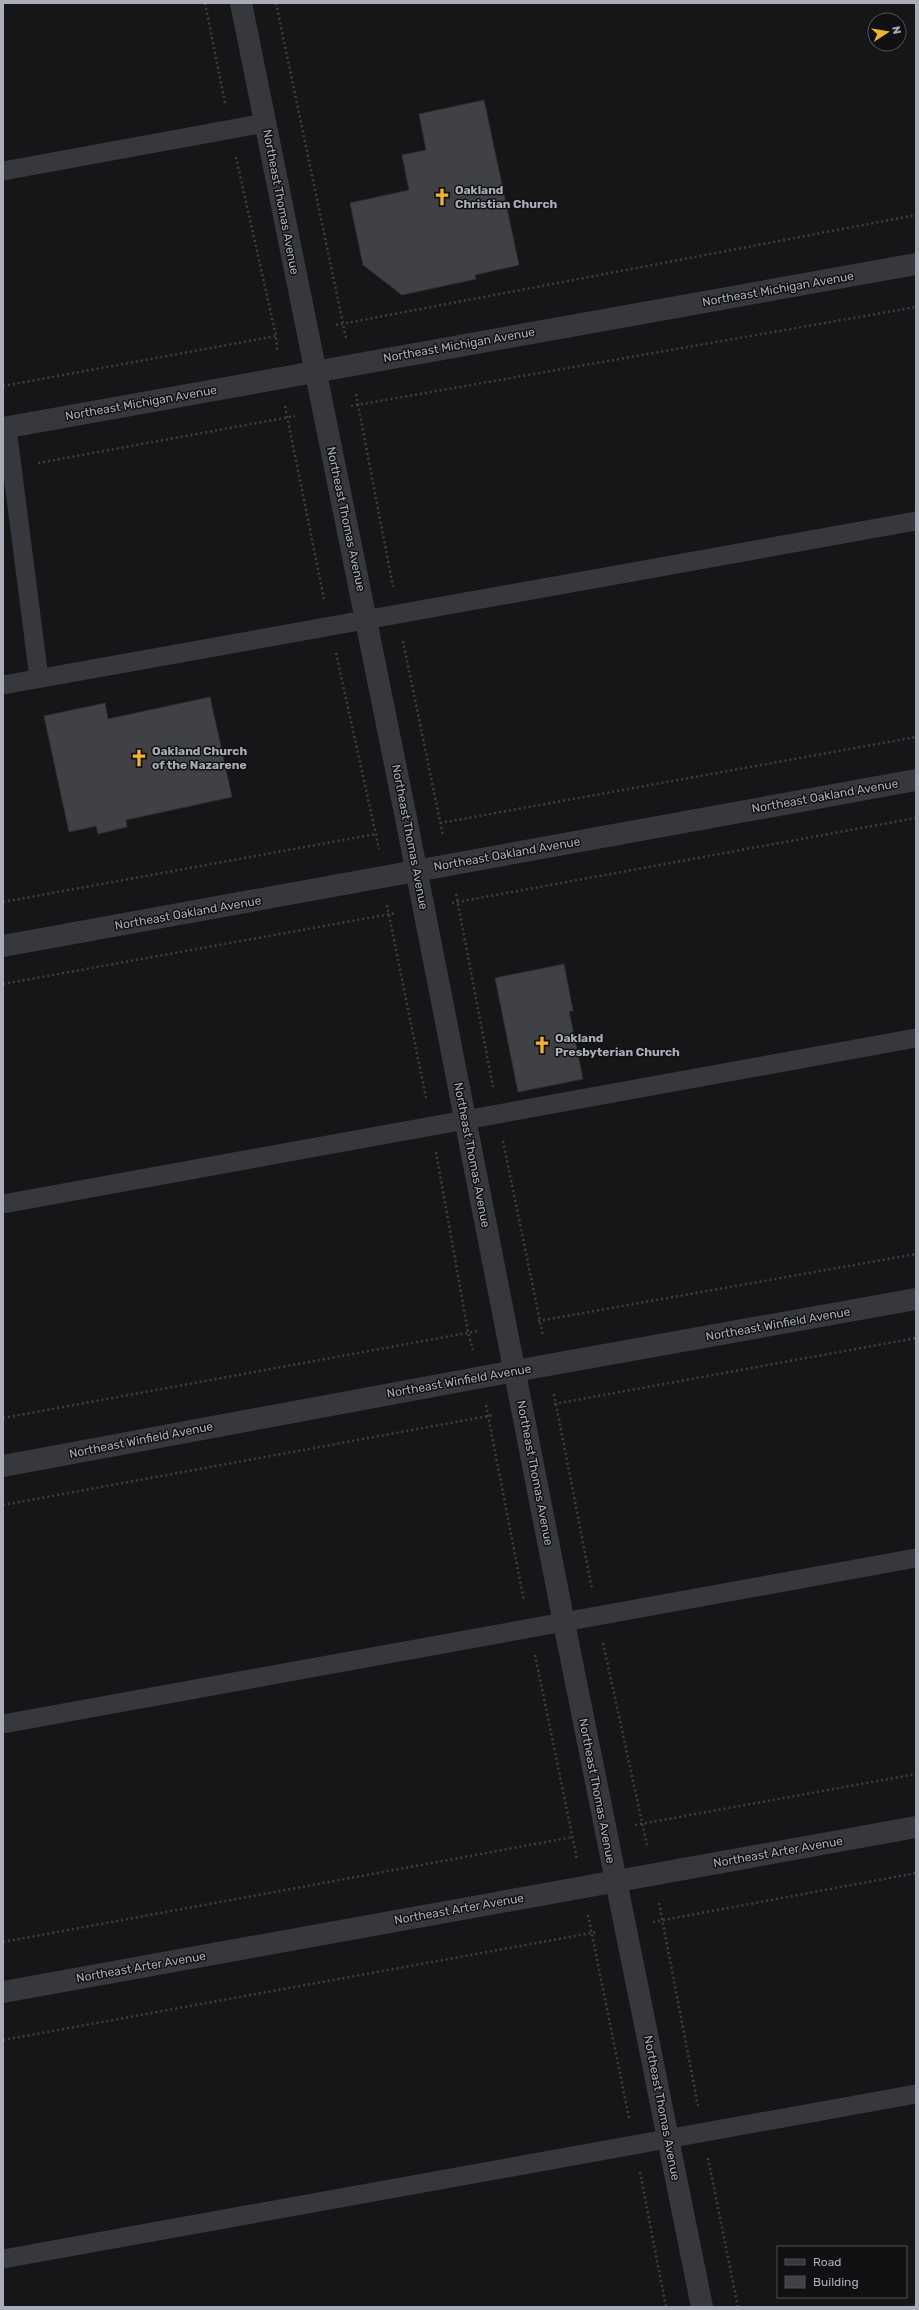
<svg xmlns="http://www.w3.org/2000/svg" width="919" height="2310" font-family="Rubik,sans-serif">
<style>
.building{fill:#404145;stroke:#303034}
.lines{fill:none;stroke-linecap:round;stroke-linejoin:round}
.path{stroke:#3d3f44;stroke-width:2.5;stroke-dasharray:2 3;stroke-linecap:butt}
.lane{stroke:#37383d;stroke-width:19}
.street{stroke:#37383d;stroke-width:22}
.labels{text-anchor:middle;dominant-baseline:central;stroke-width:3;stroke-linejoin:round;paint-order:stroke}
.poi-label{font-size:12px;font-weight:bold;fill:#a8adb8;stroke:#111113;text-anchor:start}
.street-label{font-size:12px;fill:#a8adb8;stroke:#111113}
</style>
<rect width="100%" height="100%" fill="#161618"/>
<path class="building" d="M484,100L519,265L475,275L476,279L402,295L363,265L350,203L409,190L402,155L426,150L419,114Z
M210,697L232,797L126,820L127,827L98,834L96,826L69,832L44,716L105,703L108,719Z
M564,964L573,1011H569L583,1079L518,1092L495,978Z"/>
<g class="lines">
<path class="path" d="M205,3L225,103
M276,3L346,338
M236,157L276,336L277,350
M336,325L916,215
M3,386L276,336
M356,394L393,587
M285,406L324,599
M351,406L916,307
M38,463L295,416
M403,641L443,836
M336,653L379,849
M440,823L916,737
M456,894L493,1087
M3,902L376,834
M452,903L916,818
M387,905L426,1098
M3,984L396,913
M503,1141L543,1336
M436,1152L468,1332L473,1350
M538,1321L916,1254
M554,1394L592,1589
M554,1404L916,1338
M486,1405L524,1601
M3,1418L478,1331
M3,1505L494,1415
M603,1643L647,1845
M535,1655L577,1859
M635,1825L916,1774
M659,1903L698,2106
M588,1915L629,2118
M653,1922L916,1873
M3,1942L573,1837
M3,2040L597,1932
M708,2158L738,2307
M640,2172L666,2307
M908,2307L916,2306"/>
<path class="lane" d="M3,171L265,123
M7,428L39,678
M3,685L916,521
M3,1204L916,1038
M3,1724L916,1558
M3,2259L916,2094"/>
<path class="street" d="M241,3L408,828L564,1623L702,2307
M3,428L916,264
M3,946L916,780
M3,1466L515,1371L916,1299
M3,1992L916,1827"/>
</g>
<defs>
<g id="church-bare" transform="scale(1.38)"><path d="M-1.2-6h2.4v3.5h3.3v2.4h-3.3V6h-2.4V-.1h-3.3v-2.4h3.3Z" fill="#f2b134" stroke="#111113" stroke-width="2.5" paint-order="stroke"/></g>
</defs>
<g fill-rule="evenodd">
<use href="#church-bare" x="442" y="197"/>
<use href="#church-bare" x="139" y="758"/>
<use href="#church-bare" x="542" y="1045"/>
</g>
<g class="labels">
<g class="poi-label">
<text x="455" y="190">Oakland<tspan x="455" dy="14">Christian Church</tspan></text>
<text x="152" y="751">Oakland Church<tspan x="152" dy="14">of the Nazarene</tspan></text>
<text x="555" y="1038">Oakland<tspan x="555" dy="14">Presbyterian Church</tspan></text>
</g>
<g class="street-label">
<text transform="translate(281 202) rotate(79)">Northeast Thomas Avenue</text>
<text transform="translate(778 289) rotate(-10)">Northeast Michigan Avenue</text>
<text transform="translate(459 345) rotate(-10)">Northeast Michigan Avenue</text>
<text transform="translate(141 403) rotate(-10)">Northeast Michigan Avenue</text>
<text transform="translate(346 519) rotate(78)">Northeast Thomas Avenue</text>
<text transform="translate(825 796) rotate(-10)">Northeast Oakland Avenue</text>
<text transform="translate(410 837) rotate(79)">Northeast Thomas Avenue</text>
<text transform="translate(507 854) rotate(-10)">Northeast Oakland Avenue</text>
<text transform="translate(188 913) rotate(-10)">Northeast Oakland Avenue</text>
<text transform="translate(472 1155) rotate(79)">Northeast Thomas Avenue</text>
<text transform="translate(778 1324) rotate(-10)">Northeast Winfield Avenue</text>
<text transform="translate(459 1381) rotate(-10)">Northeast Winfield Avenue</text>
<text transform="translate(141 1440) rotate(-11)">Northeast Winfield Avenue</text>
<text transform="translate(535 1473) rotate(79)">Northeast Thomas Avenue</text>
<text transform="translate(597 1791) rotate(79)">Northeast Thomas Avenue</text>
<text transform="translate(778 1852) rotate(-10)">Northeast Arter Avenue</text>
<text transform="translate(459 1909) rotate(-10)">Northeast Arter Avenue</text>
<text transform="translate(141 1967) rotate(-10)">Northeast Arter Avenue</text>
<text transform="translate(662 2108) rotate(79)">Northeast Thomas Avenue</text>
</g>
</g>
<rect width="919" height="2310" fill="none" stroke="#a8adb8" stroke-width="8"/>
<rect x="777" y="2246" width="130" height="52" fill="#111113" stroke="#4d4f55"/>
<rect x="785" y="2259" width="20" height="6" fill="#37383d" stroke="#4d4f55"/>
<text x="813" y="2266" font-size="12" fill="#a8adb8">Road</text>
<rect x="785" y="2276" width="20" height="12" fill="#404145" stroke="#4d4f55"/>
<text x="813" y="2286" font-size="12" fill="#a8adb8">Building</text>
<g transform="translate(887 32) rotate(78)"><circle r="19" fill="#111113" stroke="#4d4f55"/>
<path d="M0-3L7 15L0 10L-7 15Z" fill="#f2b134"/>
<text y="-6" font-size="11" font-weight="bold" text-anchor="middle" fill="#a8adb8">N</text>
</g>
</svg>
